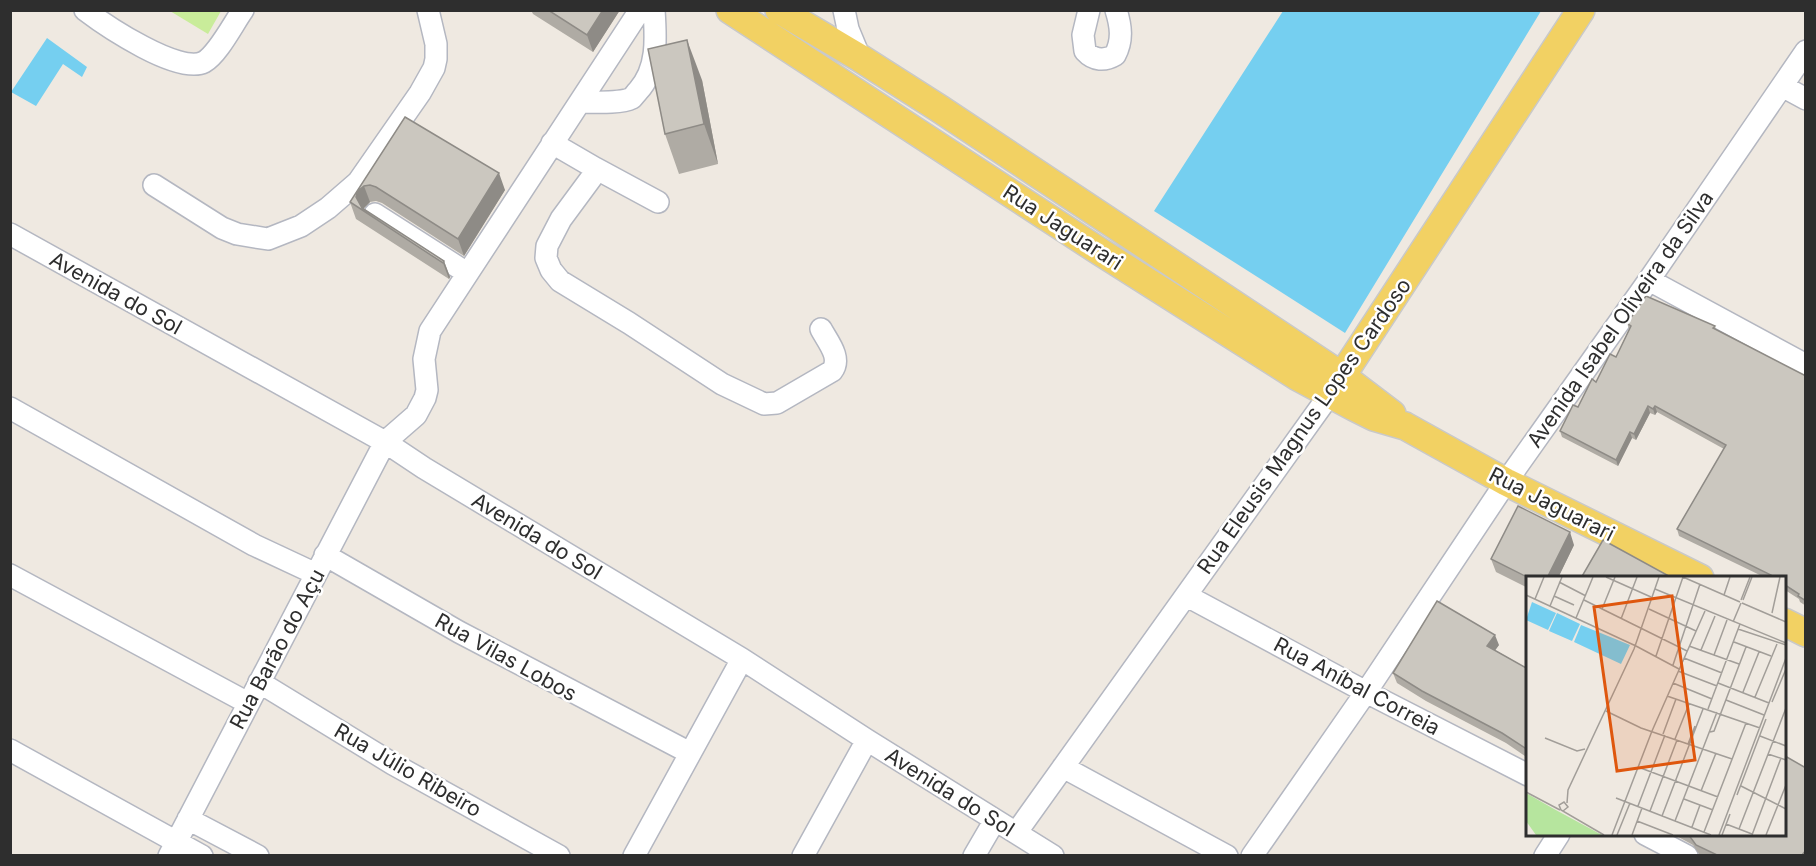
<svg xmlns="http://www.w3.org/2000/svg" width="1816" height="866" font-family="Inter,sans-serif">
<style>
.pitch{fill:#c9ec9a}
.water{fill:#75cff0}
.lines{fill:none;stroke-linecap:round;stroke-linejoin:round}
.minor-casing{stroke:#b4b7c1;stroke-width:24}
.major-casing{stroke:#c9c9c9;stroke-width:30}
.minor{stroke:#fff;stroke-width:21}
.major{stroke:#f2d163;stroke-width:27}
.wall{fill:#afaba4}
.shaded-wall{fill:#8e8b86}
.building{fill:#cbc7bf;stroke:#8e8b86;stroke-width:1.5}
.labels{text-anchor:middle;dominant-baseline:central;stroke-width:5;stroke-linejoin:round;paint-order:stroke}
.street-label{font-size:21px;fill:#2e2e2e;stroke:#fff}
.inset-road{fill:none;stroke:#a29e99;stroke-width:1.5}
.view{fill:#df570e;fill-opacity:0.15;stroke:#df570e;stroke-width:3}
.inset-edge{fill:none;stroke:#2e2e2e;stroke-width:3}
</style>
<rect width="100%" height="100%" fill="#efe9e1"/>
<path class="pitch" d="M170,11H221L208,34Z"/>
<path class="water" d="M1283,11H1541L1345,333L1154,211Z
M47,38L87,67L82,77L63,64L36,106L11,92Z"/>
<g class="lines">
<g class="minor-casing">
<path id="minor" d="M85,10C106,26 179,75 204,62C218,54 233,24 243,10
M844,10L848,29L860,58
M1089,10L1083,35L1085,51C1094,61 1105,61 1115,55C1123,40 1121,26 1116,10
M1782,86L1806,99
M580,102C593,102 620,104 632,98C634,96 636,93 638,91C658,69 656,39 654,10
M552,143L595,168L592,177L561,219L547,246L546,258L551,270L560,281L629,323L722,384L764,404L777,403L832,371C842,358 828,342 821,329
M595,168L658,202
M154,185L222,228L237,234L268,239L301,226L328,208L358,182L420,93L434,68L436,59V44L428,10
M375,214L467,273
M10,234L385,442L424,468L742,659L867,740L1053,856
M1649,280L1806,365
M10,408L254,545L316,574
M325,555L459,632L690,753
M10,575L248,703
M1187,596L1366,692L1528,775
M259,682L393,764L559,856
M10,750L202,856
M1063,767L1227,856
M188,819L258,856
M1016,833L1330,394
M1645,834L1687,856
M169,856L385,442L416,415L425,398L427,390L424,359L430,331L640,10
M634,856L742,659
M803,856L867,740
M974,856L995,820
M1252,856L1366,692L1506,482L1649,280L1806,51
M1545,856L1559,834"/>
</g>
<g class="major-casing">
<path id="major" d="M730,10L1099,251L1298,377L1354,407L1374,417L1405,426L1506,482L1700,578
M779,10L860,58L940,109L1342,376L1392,414
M1332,391L1581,10
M1784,622L1806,633"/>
</g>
<use href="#minor" class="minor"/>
<use href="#major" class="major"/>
</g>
<path class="wall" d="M531,10H620L593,52L533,14Z
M702,80L718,164L679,174L665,134Z
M405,117L505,190L464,256L382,203L376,201L370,202L364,208V209L444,261L450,277L449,279L356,219L350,202Z
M1627,323L1715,326L1716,330L1806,376V606L1800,602L1799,599L1785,590V578H1766L1679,536L1677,529L1724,449L1657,412L1655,415L1650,413L1636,440L1632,438L1618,466L1562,437L1560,431L1616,357L1629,329Z
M1574,545L1558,578H1528V588L1496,572L1491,559Z
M1499,645L1495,650L1528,669V758L1506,743L1426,701L1397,683L1393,673Z
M1673,834H1785L1806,855H1702L1699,854L1693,845Z"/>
<path class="shaded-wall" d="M603,10H620L593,52L587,35Z
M687,40L702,80L718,164L704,124Z
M499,173L505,190L464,256L458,239Z
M364,186L370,202L364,208L363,211L356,197L358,191Z
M444,261L450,277L449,279L443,263Z
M1648,406L1650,413L1636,440L1634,434Z
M1655,406L1657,412L1655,415L1653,409Z
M1630,432L1632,438L1618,466L1616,460Z
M1570,532L1574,545L1558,578H1547Z
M1495,635L1499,645L1491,656L1487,646Z"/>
<path class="building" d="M548,10H603L587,35Z
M687,40L704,124L665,134L648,49Z
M405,117L499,173L458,239L376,187L370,185L364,186L358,191L356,197L362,208L444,261L443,263L350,202Z
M1646,296L1715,326L1713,328L1806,376V601L1798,596L1799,594L1785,585V578H1772L1770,577L1771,575L1677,529L1726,445L1655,406L1653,409L1648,406L1634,434L1630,432L1616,460L1560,431L1573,405L1578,407L1592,379L1596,382L1610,354L1616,357L1631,326L1627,323Z
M1518,506L1570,532L1547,578H1529L1491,559Z
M1603,540L1667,575L1665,578H1581Z
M1437,601L1495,635L1487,646L1528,669V750L1502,733L1422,691L1393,673Z
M1785,756L1806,768V850L1802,855H1717L1696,845L1688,834H1785Z"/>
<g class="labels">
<g class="street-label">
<text transform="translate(1063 227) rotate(33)">Rua Jaguarari</text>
<text transform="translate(116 293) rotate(29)">Avenida do Sol</text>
<text transform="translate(1620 319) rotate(-55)">Avenida Isabel Oliveira da Silva</text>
<text transform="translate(1304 426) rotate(-55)">Rua Eleusis Magnus Lopes Cardoso</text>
<text transform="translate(1552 504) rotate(27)">Rua Jaguarari</text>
<text transform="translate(537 536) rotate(31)">Avenida do Sol</text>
<text transform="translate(277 649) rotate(-62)">Rua Barão do Açu</text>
<text transform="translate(506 657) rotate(29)">Rua Vilas Lobos</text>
<text transform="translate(1357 686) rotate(28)">Rua Aníbal Correia</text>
<text transform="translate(408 770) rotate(30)">Rua Júlio Ribeiro</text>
<text transform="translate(950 792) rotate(32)">Avenida do Sol</text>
</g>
</g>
<g transform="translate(1526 576)">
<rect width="260" height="260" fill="#efe9e1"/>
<path d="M0,217L28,233L76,259H10L0,245Z" fill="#b6e59e"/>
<path d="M6,26L30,37L22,54L0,44ZM31,37L54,48L46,65L23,55ZM55,49L104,69L95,88L48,66Z" fill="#75cff0"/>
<path class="inset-road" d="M80,1L125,21M157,1L214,26M33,6L60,20M129,13L260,67M0,19L110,70M198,19L204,1M28,20L48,29M9,23L18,1M58,24L161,75M215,24L224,1M217,24L226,1M216,27L260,46M24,30L36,1M76,33L89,1M123,33L170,55M246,37L254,1M50,42L67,1M95,43L111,1M207,46L215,27M212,53L260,69M208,66L245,80M110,70L153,93M163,70L213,88M175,74L189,40M188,79L201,44M130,80L157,1M158,82L196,97M147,89L174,8M152,95L191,110M147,107L186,123M192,107L243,127M217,116L233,76M141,120L234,152M229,121L251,68M200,124L238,139M246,126L260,93M182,133L214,48M80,135L115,152L206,183M184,156L188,155L220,71M137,158L150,123M234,160L260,170M19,162L51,175L59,173M149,163L163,128M162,168L169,150M242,178L260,184M112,191L192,221M215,210L260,233M175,215L190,177M0,216L34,234M211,219L240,143M90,222L185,259M158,223L187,234M41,227L42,214L108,73L133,1M112,230L139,159M37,235L42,231L38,226L33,229L35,234L78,259M124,235L151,164M136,240L177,133M111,245L147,259M149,245L191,136M200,248L226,258M166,251L174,229M213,253L260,132M178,256L220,147M86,259L126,155L179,35M91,259L104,227M106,259L116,232M193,259L260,82M196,259L204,238M226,259L255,182M240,259L260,209"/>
<path class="view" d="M146,20L169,184L91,195L68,31Z"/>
<rect width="260" height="260" class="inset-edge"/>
</g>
<rect width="1816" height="866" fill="none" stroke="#2e2e2e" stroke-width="24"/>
</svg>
